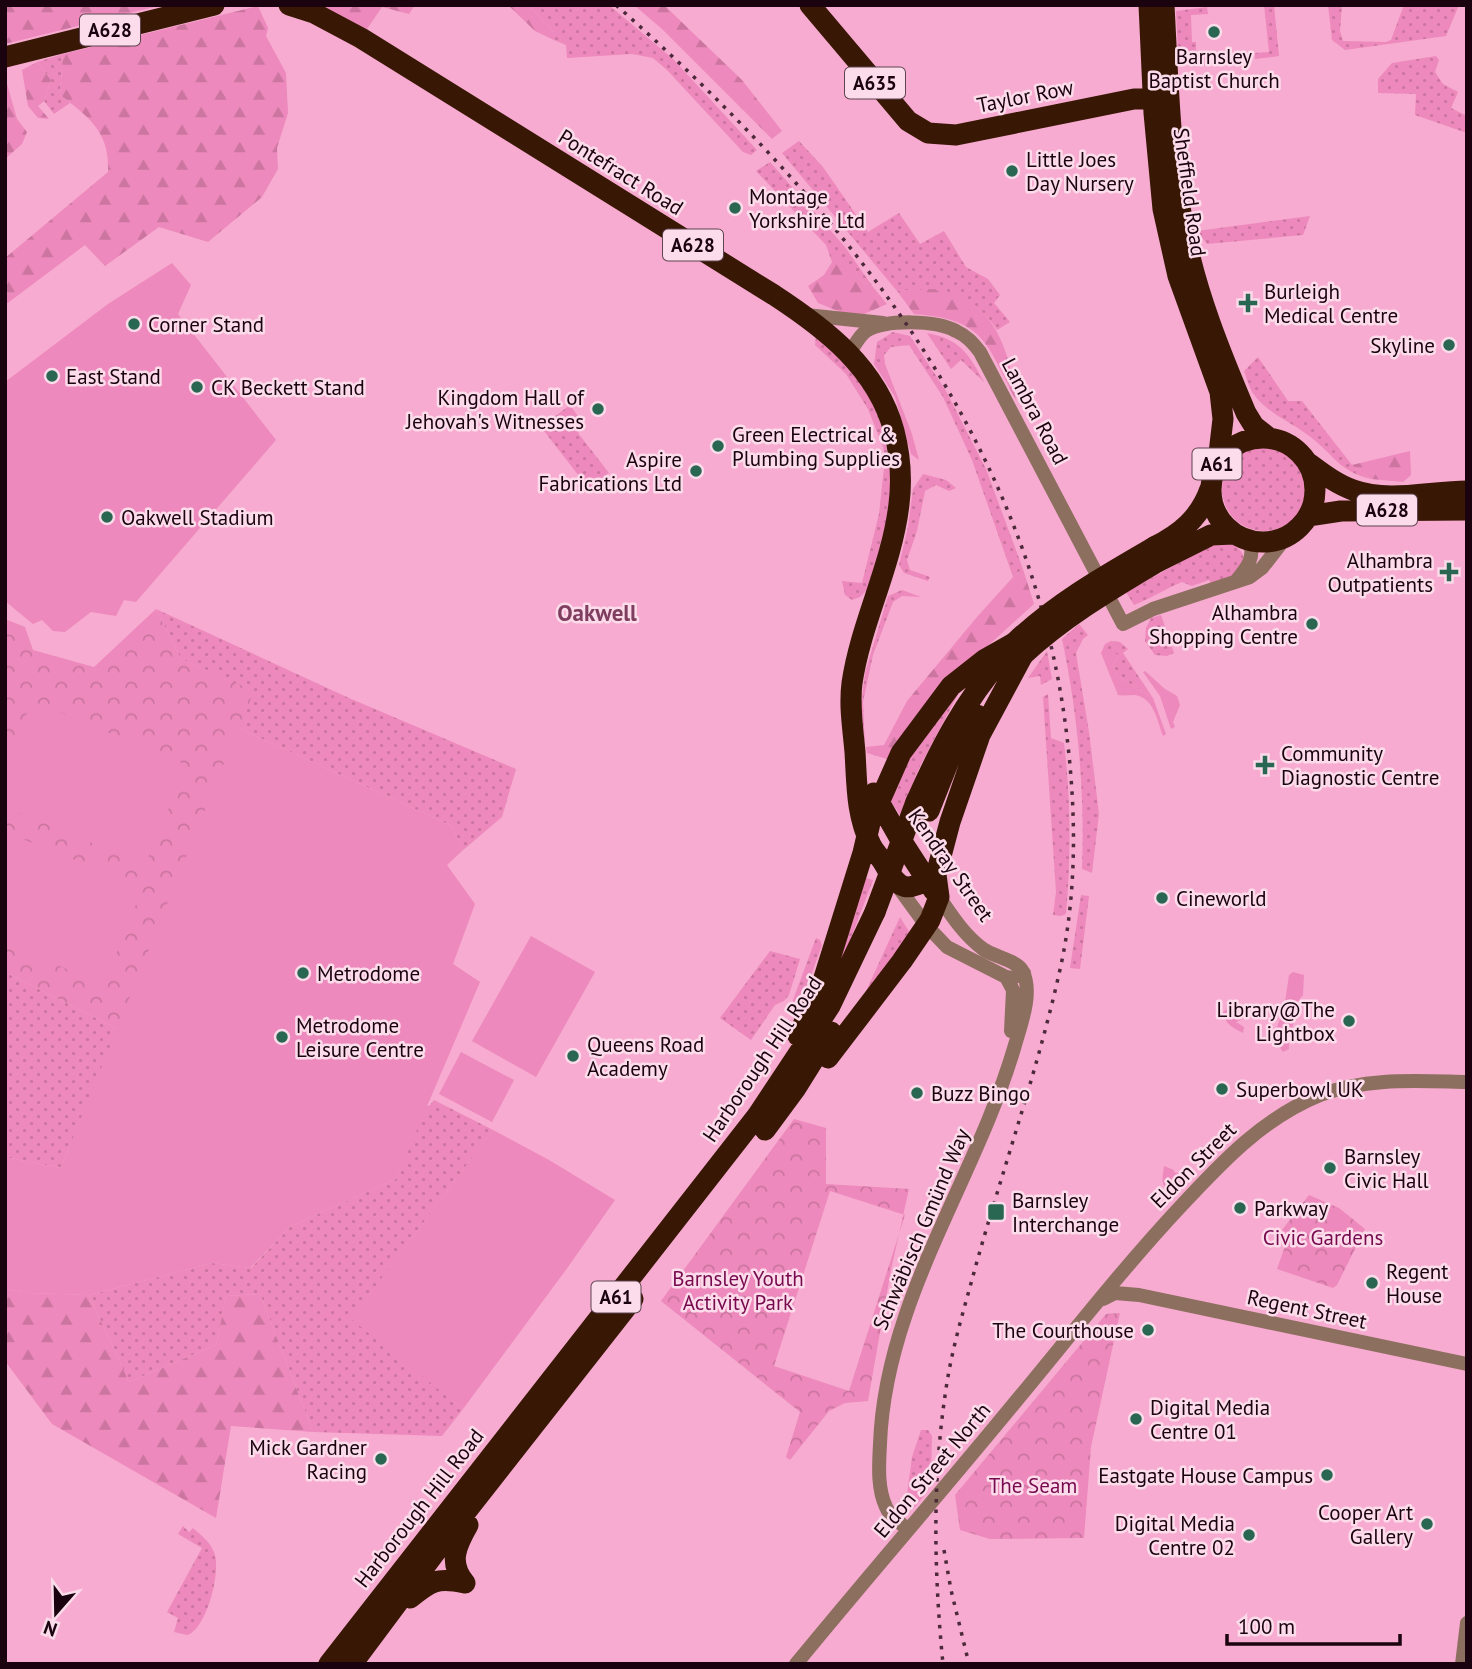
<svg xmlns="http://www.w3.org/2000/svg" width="1472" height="1669" font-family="'PT Sans',sans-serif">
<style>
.grass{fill:url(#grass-dots)}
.forest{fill:url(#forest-firs)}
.park{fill:url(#park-crowns);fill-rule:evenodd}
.garden{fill:#ed89bc}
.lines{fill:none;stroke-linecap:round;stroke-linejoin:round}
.minor{stroke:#8d6f5f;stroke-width:14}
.highway{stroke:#381704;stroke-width:21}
.rail{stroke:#4c293a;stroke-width:3.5;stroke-dasharray:3.5 7;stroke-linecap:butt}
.highway-bridge{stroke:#381704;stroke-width:21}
.poi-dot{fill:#2a6753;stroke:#fcdcea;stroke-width:2.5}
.labels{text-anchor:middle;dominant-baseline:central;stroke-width:5;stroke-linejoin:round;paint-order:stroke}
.shield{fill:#fcdcea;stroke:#5e4451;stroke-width:2}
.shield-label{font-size:19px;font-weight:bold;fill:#1a030f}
.poi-label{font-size:21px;fill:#1a030f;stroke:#fcdcea;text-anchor:start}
.street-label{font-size:21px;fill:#1a030f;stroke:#fcdcea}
.park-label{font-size:21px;fill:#770a4f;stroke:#fcdcea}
.neighbourhood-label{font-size:23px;font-weight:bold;fill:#7f3e60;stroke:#fcdcea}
</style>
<defs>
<pattern id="grass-dots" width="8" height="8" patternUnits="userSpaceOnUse" patternTransform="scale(1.75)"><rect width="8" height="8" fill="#ed89bc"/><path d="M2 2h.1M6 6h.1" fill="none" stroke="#cb75a0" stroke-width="1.8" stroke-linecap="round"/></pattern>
<pattern id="forest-firs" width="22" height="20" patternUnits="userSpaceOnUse" patternTransform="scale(1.75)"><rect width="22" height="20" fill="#ed89bc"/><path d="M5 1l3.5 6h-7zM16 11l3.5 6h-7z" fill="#cb75a0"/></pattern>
<pattern id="park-crowns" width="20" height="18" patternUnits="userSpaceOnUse" patternTransform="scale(1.75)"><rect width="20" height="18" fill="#ed89bc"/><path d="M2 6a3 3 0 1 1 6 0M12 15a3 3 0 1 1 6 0" fill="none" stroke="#cb75a0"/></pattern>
</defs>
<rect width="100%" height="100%" fill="#f7abd0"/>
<path class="grass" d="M528,5H609L673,59L757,150L751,155L743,152L667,70L653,58L632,54L567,58L566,45L554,40V32Z
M1264,5H1274L1279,56L1255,59V53L1269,52Z
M1328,5H1342L1340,31L1343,41L1386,42L1391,40L1404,5H1459L1446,36L1345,50L1332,40Z
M1207,7L1208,14L1191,15L1192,42H1196V56L1244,54V60L1194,67L1178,54L1176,11Z
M63,54L60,95L70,103L54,114L44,101L51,80L37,62Z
M1436,56L1439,60L1435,72L1443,84L1458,92L1451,108L1467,116V133L1415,115L1416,94L1378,93V79L1392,63Z
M799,141L823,167L868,232L899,213L920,244L944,231L966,267L988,279L1000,295L994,303L1010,322L997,330C972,291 941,288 897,291L782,153Z
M770,162L845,247L873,287L859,279L844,259L832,262L826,245L756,171Z
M1310,216L1303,235L1207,244L1197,231Z
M893,332L910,336L946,391L986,469L1023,569L1013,577L972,460L943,397L909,345L891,347L884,355L885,364H874L877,342Z
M927,333C960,339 969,354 984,382L961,360L951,369Z
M816,336C828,347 843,357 852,369C887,414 897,473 886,528C881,548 873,569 867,590L860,597L852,600L845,595L842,581L862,583L879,514L885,458L883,447L868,409L846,374L815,345Z
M1258,357L1288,401H1302L1352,465L1371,479C1341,472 1335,457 1313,439C1294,423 1270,415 1255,396C1249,389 1247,379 1244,371Z
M570,405L585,426L578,433L609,473L589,489L541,427Z
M1222 489a42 42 0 1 1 84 0a42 42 0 1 1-84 0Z
M923,474L946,480L956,488L949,491L936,485L925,491L917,531L907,560L910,570L930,577L928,581L904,573L899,565L908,527L913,489Z
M1224,541C1240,545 1252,559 1237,573C1231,579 1219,581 1211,584L1209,580L1192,586L1182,582C1165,589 1152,598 1134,605L1126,592L1211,545Z
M902,590L921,597L902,596L893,602L873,655L863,702L865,747L861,704L865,673L888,596Z
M156,609L349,698L516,769L502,817L462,851L452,826L238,728L253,691L181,659Z
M1161,615L1174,653L1167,656L1155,655L1145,641L1146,628L1151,618Z
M1079,624L1088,635L1083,639L1076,653L1089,732L1099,814L1092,873L1082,869C1085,792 1078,715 1062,639Z
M1111,641L1120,642L1128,649L1123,653L1153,698L1116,675L1113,665L1119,655L1101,653L1105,644Z
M1047,651L1052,679L1041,685L1040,676L1028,678Z
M961,689L920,766L900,815L888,797L912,751Z
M1048,694L1051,738L1064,743C1071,800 1071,856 1066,914L1061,916L1053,915L1056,892L1043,697Z
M863,877L873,880L836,978Z
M1081,895L1089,896L1080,969L1070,968Z
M900,917L910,933L861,1002Z
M816,938L820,940L822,945L798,1012L790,1008Z
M770,951L800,959L789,995L784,1001L775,1005L751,1040L720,1018Z
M5,972L118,1029L61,1168L5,1157Z
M434,1100L493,1130L352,1318L463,1409L442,1436L313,1432L260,1294L226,1296L216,1345L129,1382L89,1295L212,1263L251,1268L291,1226L396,1179L425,1107L430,1105Z
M921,1430H928L932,1436L931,1478L923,1485L924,1496L914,1508L905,1509L912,1457Z
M183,1526L189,1532L193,1528C201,1535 210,1542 214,1552C222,1571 206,1630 187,1635L174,1632L178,1618L167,1612L202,1548L178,1534Z"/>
<path class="forest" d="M5,5H162L5,44Z
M314,5H415L409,14L382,7L367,29L351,26Z
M508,5H528L554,32V40L535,31Z
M634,5H664L742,80L782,131L772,139L662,29Z
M258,6L268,28L266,36L286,73L288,113L277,148L278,169L262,197L208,242L159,227L105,266L85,245L5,305V258L108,172C110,132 89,117 60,95L63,54Z
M37,62L51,80L44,101L38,106L49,119L38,118L28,106L22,70Z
M5,77L17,119L27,132L22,144L5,159Z
M844,258L859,279L873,287L887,304L855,318L818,303L808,286L824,275L832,262Z
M930,289C942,292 958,293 967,299C1001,321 1011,362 1016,400C986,343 985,319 914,314L897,291Z
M1410,451L1411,475L1403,482L1371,479L1352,465Z
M1023,569L1034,604L939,690L890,760L867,753L866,747L884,745L907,701L977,617L1013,577Z
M5,1289L30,1293L89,1295L129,1382L216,1345L226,1296L260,1294L313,1432L231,1426L216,1518L52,1424L5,1361Z"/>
<path class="park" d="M156,609L181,659L254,691L118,1029L5,972V619L25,627L33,650L94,667Z
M794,1119L826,1128V1184L909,1189L891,1270L868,1401L845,1403L829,1411L790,1460L786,1457L800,1412L661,1301ZM830,1191L905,1215L849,1391L774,1366Z
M1309,1195L1339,1208L1365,1229L1337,1285L1333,1288L1277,1269L1289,1235L1282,1230Z
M1120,1313L1091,1447L1084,1538L990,1539L960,1530L955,1495L1106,1314Z"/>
<path class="garden" d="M172,263L191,285L178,314L276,440L136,602L124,600L116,616L91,612L65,632L53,631L42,620L33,624L5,601V382L108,304Z
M874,364H885L912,434L919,460L911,454L895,397Z
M1107,651L1119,655L1113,665L1116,675L1153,698L1166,734L1163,736C1157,720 1154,698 1135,695C1129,695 1123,696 1118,695L1101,653Z
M1145,671L1165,689L1177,696L1180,705L1173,722L1175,727L1171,729L1160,696L1143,672Z
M32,701L187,765L145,865L5,807V765Z
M238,728L452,826L462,851L447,865L475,904L453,964L480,982L396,1179L291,1226L250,1268L212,1263L89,1295L30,1293L5,1289V1157L61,1168Z
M5,832L143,887L104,984L5,944Z
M531,936L595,972L536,1077L472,1041Z
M1293,972L1304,975L1303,995L1295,1005L1285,1002L1289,975Z
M1243,1005L1246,1017L1236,1022L1244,1027L1243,1033C1233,1028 1224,1023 1223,1012L1230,1007Z
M1284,1008L1294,1012C1295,1026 1288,1036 1289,1049L1283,1052L1273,1038Z
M461,1052L514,1080L492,1122L439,1094Z
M493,1130L549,1160L615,1200L568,1267L463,1409L351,1319Z
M1164,1166L1174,1170V1172L1190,1177L1171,1191C1159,1187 1163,1176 1164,1166Z"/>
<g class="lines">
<path class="minor" d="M806,315L883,323
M850,352C855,345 859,336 866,331C886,319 936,320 956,331C967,336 973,343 980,352L1123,624L1153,609L1250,577L1262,568L1287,536
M1236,581C1247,568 1256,557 1249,540
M896,884L926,925L947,947L1006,977L1012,978L1024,973
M1006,977L1013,990L1011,1031
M1103,1299L1115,1293L1139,1295L1467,1364
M908,1529C900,1523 890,1517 886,1507C877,1488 879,1464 880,1444C885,1300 976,1180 1015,1045C1021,1024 1033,993 1023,972C1018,960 994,957 983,949C964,935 952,916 939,897
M796,1664C869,1575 944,1489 1017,1400C1071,1335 1123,1268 1181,1206C1222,1162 1263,1118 1320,1095C1368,1077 1417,1081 1467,1082
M1462,1664L1467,1623"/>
<path class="highway" d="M289,5L314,13L361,38L774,295C826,329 877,368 894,431C900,454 902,480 899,504C892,566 861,622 852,683C849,706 853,729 855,752C857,784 856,815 871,845C874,851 879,856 883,862C900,892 906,893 936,875
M810,5L908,121L928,133L956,135L1134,99H1153L1164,104
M1149,5L1154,113L1163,209L1178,276L1220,392L1223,419L1218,462
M1164,5C1168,80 1170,156 1184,230C1196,293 1221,354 1246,413L1254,426L1268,437
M5,57L214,5
M1211 490a52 52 0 1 1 104 0a52 52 0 1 1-104 0Z
M1307,462C1322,473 1336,484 1353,490C1389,503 1430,491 1467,491
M1308,516L1341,511L1467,510
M1154,547C1180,534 1200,518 1210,489
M1157,562L1211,535L1234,534
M874,793L899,837L934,891
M916,802C940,748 964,702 1003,657
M929,811L950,758L977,715
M798,1036L824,978L863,853L870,823L901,753L951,686L984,660L1014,643
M828,1058L902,961L930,920L939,897L936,875L950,822L980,735L1023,655
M765,1130L796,1088L831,1032
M465,1583C448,1563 456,1546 468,1525
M410,1598C431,1581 437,1577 465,1583
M329,1664L757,1116L830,1006L875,912
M352,1664L458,1522L633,1299"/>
<path class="rail" d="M616,5C837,201 1031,434 1067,737C1076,812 1077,890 1061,965C1039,1066 1004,1165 976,1265C965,1306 952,1347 946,1389C932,1480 934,1573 943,1664
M944,1550L951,1590L969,1664"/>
<path class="highway-bridge" d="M1014,643C1056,603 1104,576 1154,547
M1023,655C1064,617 1110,590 1157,562
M875,912L916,802"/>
</g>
<g class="poi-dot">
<circle cx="1214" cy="32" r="7"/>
<circle cx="1012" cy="171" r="7"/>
<circle cx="735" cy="208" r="7"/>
<path d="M1244.5 292.5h7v7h7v7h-7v7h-7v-7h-7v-7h7z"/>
<circle cx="134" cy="324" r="7"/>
<circle cx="1449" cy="345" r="7"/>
<circle cx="52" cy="376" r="7"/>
<circle cx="197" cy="387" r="7"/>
<circle cx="598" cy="409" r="7"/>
<circle cx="718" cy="446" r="7"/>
<circle cx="696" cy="471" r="7"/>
<circle cx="107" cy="517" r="7"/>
<path d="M1445.5 561.5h7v7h7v7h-7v7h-7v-7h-7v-7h7z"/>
<circle cx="1312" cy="624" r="7"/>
<path d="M1261.5 754.5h7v7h7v7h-7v7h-7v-7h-7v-7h7z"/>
<circle cx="1162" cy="898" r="7"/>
<circle cx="303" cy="973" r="7"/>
<circle cx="1349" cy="1021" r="7"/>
<circle cx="282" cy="1037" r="7"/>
<circle cx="573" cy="1056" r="7"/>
<circle cx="1222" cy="1089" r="7"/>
<circle cx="917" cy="1093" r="7"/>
<circle cx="1330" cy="1168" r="7"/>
<circle cx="1240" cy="1208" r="7"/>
<rect x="987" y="1203" width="18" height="18" rx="3.5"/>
<circle cx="1372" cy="1283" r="7"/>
<circle cx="1148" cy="1330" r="7"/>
<circle cx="1136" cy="1419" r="7"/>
<circle cx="381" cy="1459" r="7"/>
<circle cx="1327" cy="1475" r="7"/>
<circle cx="1427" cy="1524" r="7"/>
<circle cx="1249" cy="1535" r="7"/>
</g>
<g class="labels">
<g class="shield">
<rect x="80" y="14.5" width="60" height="31" rx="5"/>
<rect x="845" y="67.5" width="60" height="31" rx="5"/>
<rect x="663" y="229.5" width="60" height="31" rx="5"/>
<rect x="1192.5" y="448.5" width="49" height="31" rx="5"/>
<rect x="1357" y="494.5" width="60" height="31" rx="5"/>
<rect x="591.5" y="1281.5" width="49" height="31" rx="5"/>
</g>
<g class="shield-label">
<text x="110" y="30">A628</text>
<text x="875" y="83">A635</text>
<text x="693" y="245">A628</text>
<text x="1217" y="464">A61</text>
<text x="1387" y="510">A628</text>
<text x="616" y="1297">A61</text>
</g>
<g class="poi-label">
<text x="1214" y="56" text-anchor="middle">Barnsley<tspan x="1214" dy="24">Baptist Church</tspan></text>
<text x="1026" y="159">Little Joes<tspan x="1026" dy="24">Day Nursery</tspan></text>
<text x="749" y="196">Montage<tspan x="749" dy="24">Yorkshire Ltd</tspan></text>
<text x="1264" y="291">Burleigh<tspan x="1264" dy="24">Medical Centre</tspan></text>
<text x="148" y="324">Corner Stand</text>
<text x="1435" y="345" text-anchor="end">Skyline</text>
<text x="66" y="376">East Stand</text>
<text x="211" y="387">CK Beckett Stand</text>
<text x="584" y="397" text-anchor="end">Kingdom Hall of<tspan x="584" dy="24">Jehovah's Witnesses</tspan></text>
<text x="732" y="434">Green Electrical &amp;<tspan x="732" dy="24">Plumbing Supplies</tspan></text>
<text x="682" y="459" text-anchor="end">Aspire<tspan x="682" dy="24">Fabrications Ltd</tspan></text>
<text x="121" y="517">Oakwell Stadium</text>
<text x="1433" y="560" text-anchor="end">Alhambra<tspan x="1433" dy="24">Outpatients</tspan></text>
<text x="1298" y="612" text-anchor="end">Alhambra<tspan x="1298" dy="24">Shopping Centre</tspan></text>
<text x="1281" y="753">Community<tspan x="1281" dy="24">Diagnostic Centre</tspan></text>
<text x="1176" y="898">Cineworld</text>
<text x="317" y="973">Metrodome</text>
<text x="1335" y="1009" text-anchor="end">Library@The<tspan x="1335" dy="24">Lightbox</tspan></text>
<text x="296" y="1025">Metrodome<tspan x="296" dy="24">Leisure Centre</tspan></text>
<text x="587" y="1044">Queens Road<tspan x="587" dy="24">Academy</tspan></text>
<text x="1236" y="1089">Superbowl UK</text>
<text x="931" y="1093">Buzz Bingo</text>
<text x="1344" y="1156">Barnsley<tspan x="1344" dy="24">Civic Hall</tspan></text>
<text x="1012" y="1200">Barnsley<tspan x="1012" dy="24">Interchange</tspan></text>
<text x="1254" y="1208">Parkway</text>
<text x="1386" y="1271">Regent<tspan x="1386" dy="24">House</tspan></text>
<text x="1134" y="1330" text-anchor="end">The Courthouse</text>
<text x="1150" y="1407">Digital Media<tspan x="1150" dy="24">Centre 01</tspan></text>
<text x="367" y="1447" text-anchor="end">Mick Gardner<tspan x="367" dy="24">Racing</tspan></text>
<text x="1313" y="1475" text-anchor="end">Eastgate House Campus</text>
<text x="1413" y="1512" text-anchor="end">Cooper Art<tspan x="1413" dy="24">Gallery</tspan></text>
<text x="1235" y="1523" text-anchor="end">Digital Media<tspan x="1235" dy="24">Centre 02</tspan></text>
</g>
<g class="street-label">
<text transform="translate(1025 96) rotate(-11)">Taylor Row</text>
<text transform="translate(621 172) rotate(32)">Pontefract Road</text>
<text transform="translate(1190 192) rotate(82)">Sheffield Road</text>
<text transform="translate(1035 411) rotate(62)">Lambra Road</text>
<text transform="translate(951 865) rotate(55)">Kendray Street</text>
<text transform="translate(762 1059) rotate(-56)">Harborough Hill Road</text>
<text transform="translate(1193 1165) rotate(-45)">Eldon Street</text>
<text transform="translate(921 1229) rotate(-67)">Schwäbisch Gmünd Way</text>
<text transform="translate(1307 1309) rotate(12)">Regent Street</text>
<text transform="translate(932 1470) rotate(-50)">Eldon Street North</text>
<text transform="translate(419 1508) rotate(-52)">Harborough Hill Road</text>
</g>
<g class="park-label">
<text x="1323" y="1237">Civic Gardens</text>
<text x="738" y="1278">Barnsley Youth<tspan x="738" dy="24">Activity Park</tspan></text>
<text x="1033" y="1485">The Seam</text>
</g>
<g class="neighbourhood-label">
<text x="597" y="612">Oakwell</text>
</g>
</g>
<rect width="1472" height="1669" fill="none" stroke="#1a030f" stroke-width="14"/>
<g transform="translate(56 1613) rotate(200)" stroke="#fcdcea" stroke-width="5" paint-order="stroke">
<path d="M0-5L12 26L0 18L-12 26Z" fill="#1a030f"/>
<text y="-10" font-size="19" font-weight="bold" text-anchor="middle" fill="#1a030f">N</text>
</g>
<path d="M1227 1634v10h173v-10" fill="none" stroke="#1a030f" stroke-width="3.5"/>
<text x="1238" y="1634" font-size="21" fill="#1a030f" stroke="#fcdcea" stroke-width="5" paint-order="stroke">100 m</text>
</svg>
